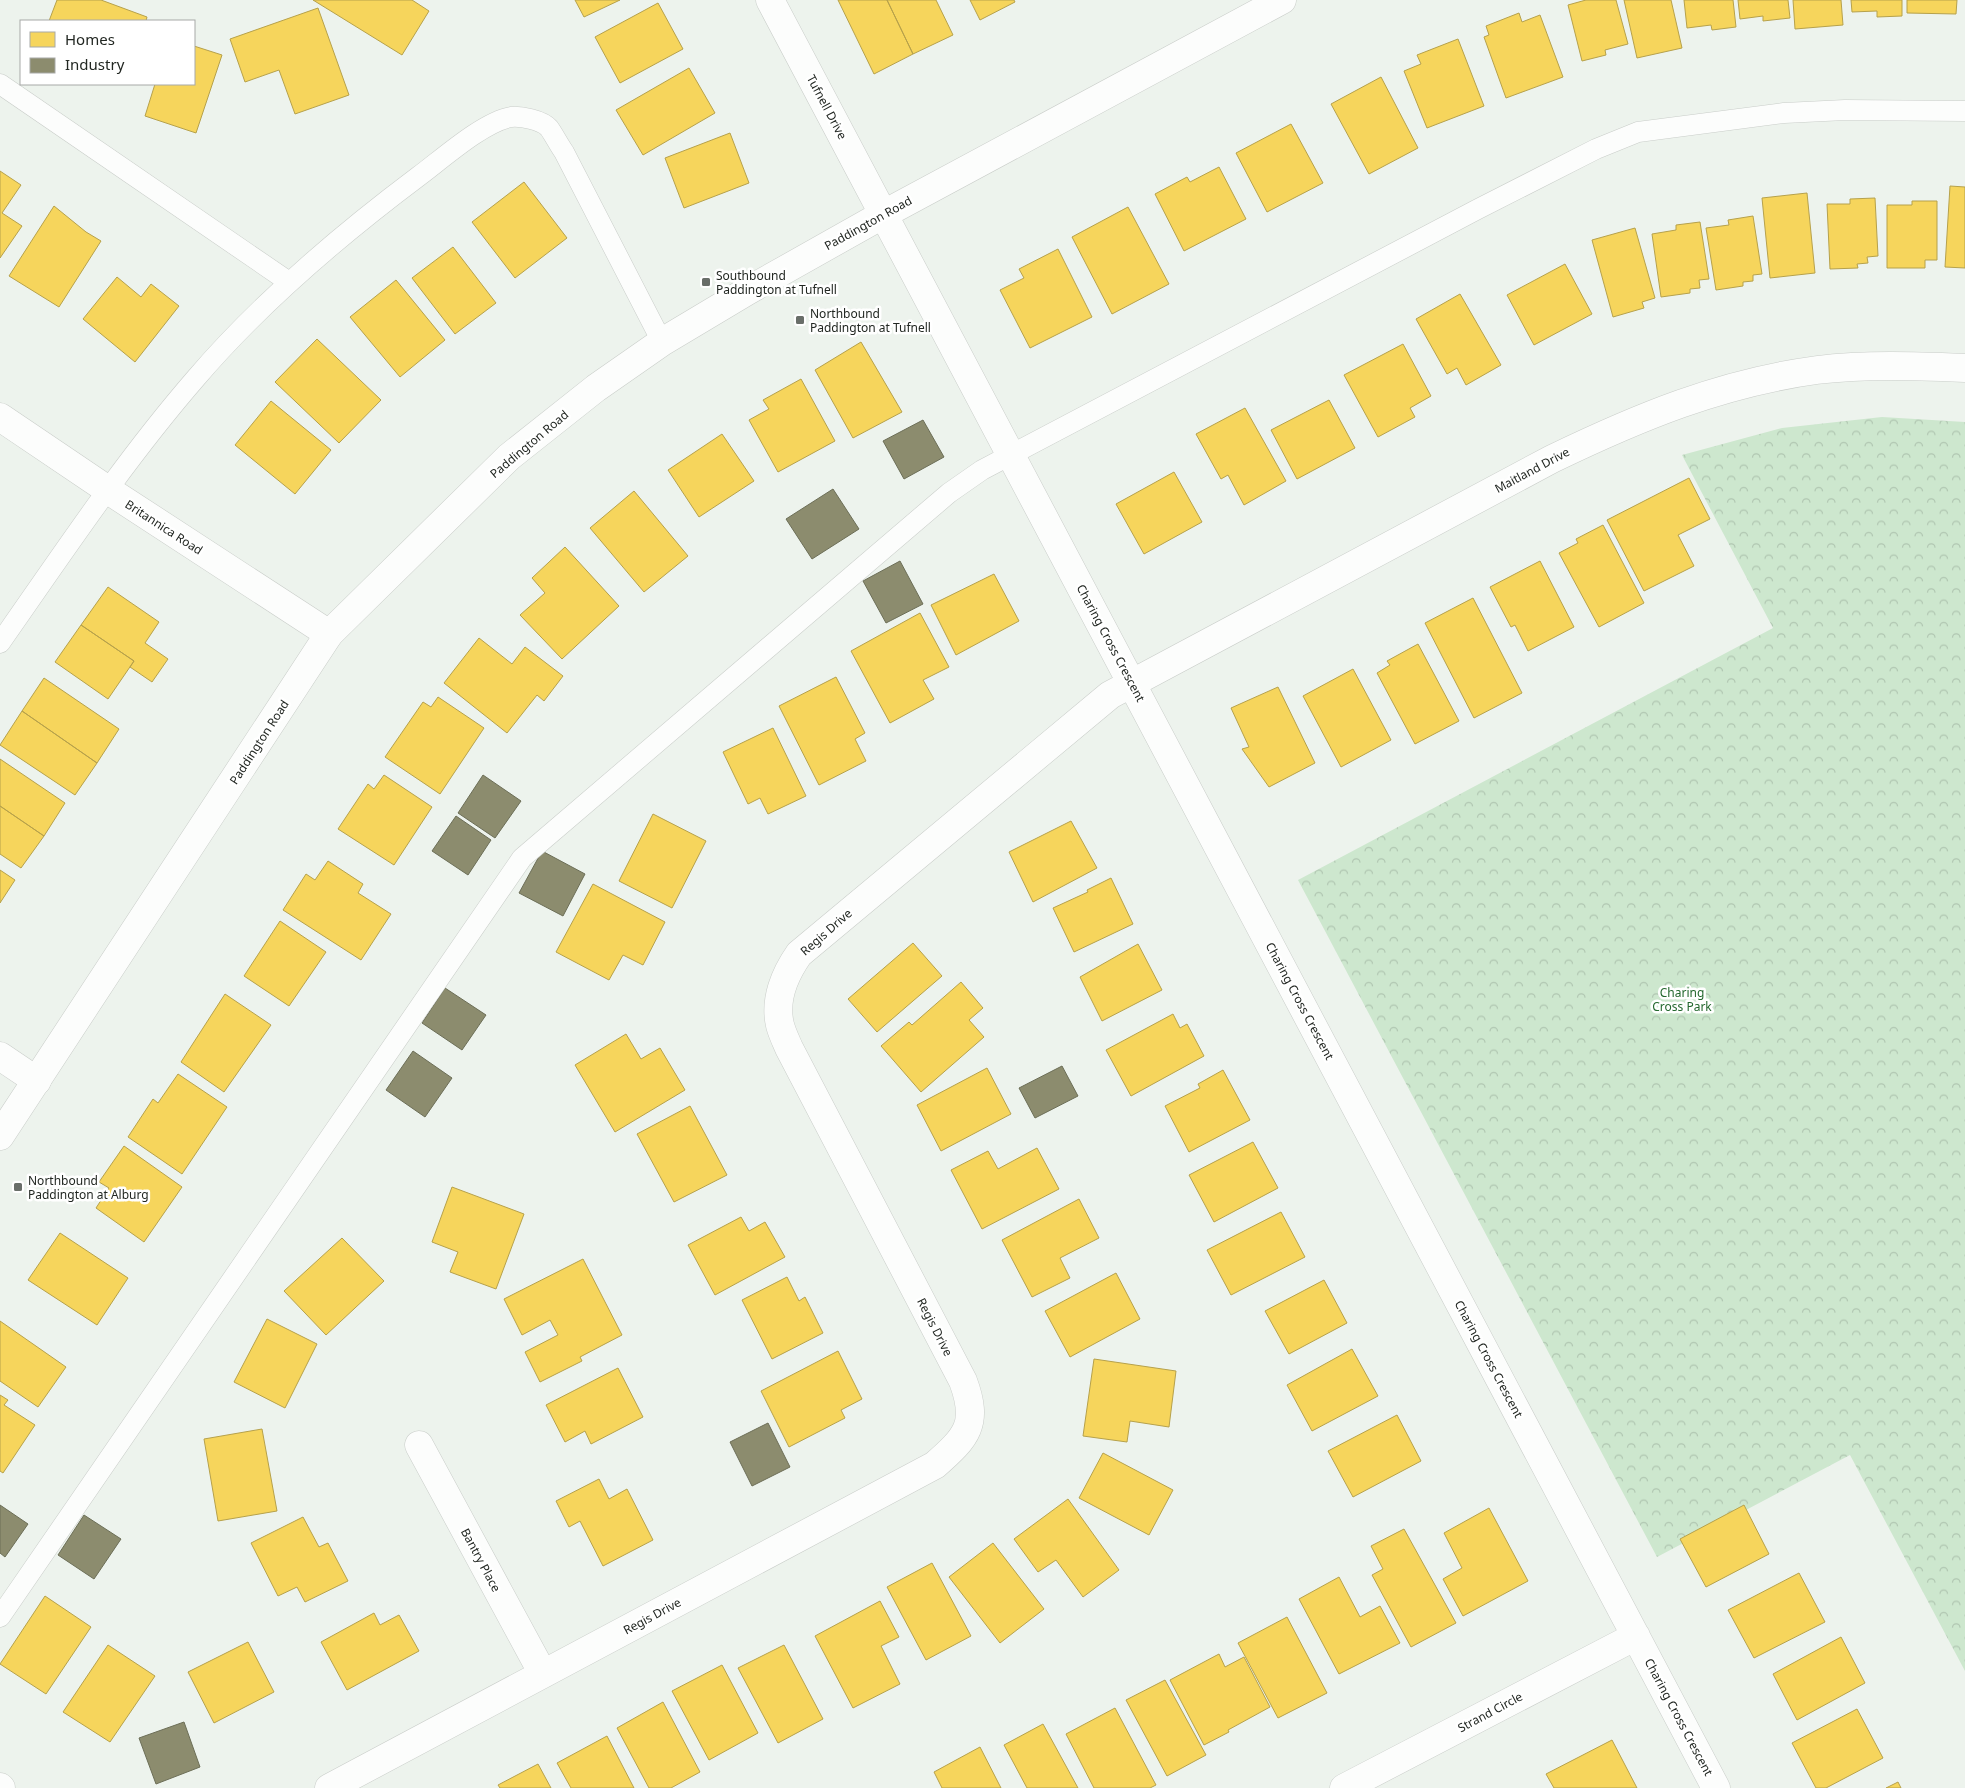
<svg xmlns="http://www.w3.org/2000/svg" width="1965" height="1788" font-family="'Noto Sans',sans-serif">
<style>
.park{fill:url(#park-crowns)}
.homes{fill:#f6d55c;stroke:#b6a14b}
.industry{fill:#8c8c6e;stroke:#6c6e57}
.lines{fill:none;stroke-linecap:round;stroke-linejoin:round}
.service-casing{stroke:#c9cdc9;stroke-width:21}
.minor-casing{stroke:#c9cdc9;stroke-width:29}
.tertiary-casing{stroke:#c9cdc9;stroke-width:29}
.service{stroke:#fcfdfc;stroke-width:20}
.minor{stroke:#fcfdfc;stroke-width:28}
.tertiary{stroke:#fcfdfc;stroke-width:28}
.poi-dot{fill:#696e69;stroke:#fff;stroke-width:2}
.labels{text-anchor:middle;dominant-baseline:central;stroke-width:5;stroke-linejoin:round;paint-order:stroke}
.street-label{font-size:12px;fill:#222722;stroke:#fff}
.poi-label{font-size:12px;fill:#222722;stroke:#fff;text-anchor:start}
.park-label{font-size:12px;fill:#23672d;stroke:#fff}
</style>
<defs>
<pattern id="park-crowns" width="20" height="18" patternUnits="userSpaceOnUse" patternTransform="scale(1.25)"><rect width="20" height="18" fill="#cde7ce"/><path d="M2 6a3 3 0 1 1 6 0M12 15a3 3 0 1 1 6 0" fill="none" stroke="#b0c6b1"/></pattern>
</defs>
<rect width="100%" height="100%" fill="#edf3ed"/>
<path class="park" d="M1882,417L1965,422V1671L1850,1455L1657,1557L1298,880L1773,628L1682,455L1782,428Z"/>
<path class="homes" d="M57,0H101L147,17L146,21H49Z
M313,0H412L429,11L402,55Z
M575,0H620L584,17Z
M838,0H887L913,54L874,74Z
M887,0H936L953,35L913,54Z
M970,0H1014L1015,2L980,20Z
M1586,0H1616L1628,44L1605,50L1606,55L1582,61L1568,5Z
M1624,0H1671L1682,48L1637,58Z
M1684,0H1733L1736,27L1712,30L1711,25L1687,28Z
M1738,0H1788L1790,18L1763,21V16L1740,19Z
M1793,0H1841L1843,25L1795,29Z
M1851,0H1902V16L1877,17V11L1852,12Z
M1907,0H1957L1956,14L1907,13Z
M658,3L683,49L620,83L595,37Z
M318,8L349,95L295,114L279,70L245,82L230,39Z
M1519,13L1522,22L1540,15L1563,77L1506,98L1484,37L1489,35L1486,26Z
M1458,39L1484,106L1427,128L1404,71L1421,64L1417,55Z
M194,46L222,55L196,133L145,116L155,84H153H194Z
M689,68L715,113L643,155L616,110Z
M1381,77L1418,148L1369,174L1331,104Z
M1291,124L1323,183L1267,212L1236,153Z
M730,133L749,183L684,208L665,158Z
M1219,167L1246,219L1184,251L1155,194L1187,177L1190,182Z
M0,171L21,185L2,213L22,226L0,258Z
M524,182L567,238L515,278L472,222Z
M1950,186L1965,187V268L1945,267Z
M1807,193L1815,273L1770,278L1762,198Z
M1875,198L1878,256L1867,257L1868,263L1857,264L1858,268L1830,269L1827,204H1850V199Z
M1912,201H1937V260H1925V268H1887V205H1912Z
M54,206L86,232L101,241L59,307L9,276Z
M1128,207L1169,284L1112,314L1072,237Z
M1753,216L1762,274L1753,275V281L1743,282V286L1716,290L1706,228L1729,225L1728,220Z
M1700,222L1709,279L1699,280L1700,288L1690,289V293L1661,297L1652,234L1676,230V225Z
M1635,228L1655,298L1642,302L1644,308L1613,317L1592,240Z
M453,247L496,303L455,334L412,278Z
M1058,249L1092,317L1030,348L1000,290L1024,278L1019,269Z
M1565,264L1592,314L1534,345L1507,295Z
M117,277L141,297L151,284L179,306L135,362L83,319Z
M396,280L445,340L400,377L350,317Z
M1460,294L1501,365L1466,385L1457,368L1447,374L1416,319Z
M317,339L381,400L339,443L275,382Z
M861,342L902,412L853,438L815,370Z
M1403,344L1431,396L1410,408L1415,417L1378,437L1344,375Z
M801,379L835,441L778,472L749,420L769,409L763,400Z
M1329,400L1355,448L1297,479L1271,430Z
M271,401L331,450L295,494L235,445Z
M1245,408L1286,481L1244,505L1228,475L1221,479L1196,434Z
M722,434L754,481L699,517L668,470Z
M1174,472L1202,522L1144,554L1116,504Z
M1689,478L1710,519L1678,535L1694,566L1644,591L1607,520Z
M634,491L688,556L644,592L590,528Z
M1603,525L1644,603L1599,627L1559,553L1578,543L1576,539Z
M565,547L619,606L562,659L520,615L545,593L532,578Z
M1540,561L1574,627L1528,651L1515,625L1511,627L1490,587Z
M994,574L1019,621L956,655L931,605Z
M108,587L159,622L145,643L168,659L152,682L130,667L134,661L81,625Z
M1473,598L1522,693L1474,718L1425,623Z
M920,613L949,667L923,680L934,699L890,723L851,651Z
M81,625L134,661L108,699L55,662Z
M479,638L512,664L525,647L563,676L544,701L537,695L507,733L444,683Z
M1418,644L1459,721L1415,744L1377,673L1390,665L1387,661Z
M1353,669L1391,740L1341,767L1303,696Z
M836,677L865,733L855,739L866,761L819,785L779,706Z
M44,678L119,729L97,763L22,711Z
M1278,687L1315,763L1269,787L1242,749L1249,747L1231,708Z
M438,697L484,728L440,794L385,757L423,702L431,707Z
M22,711L97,763L75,795L0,745Z
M773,728L806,796L768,814L760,798L748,804L723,752Z
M0,759L65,803L44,836L0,806Z
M384,775L432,807L394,865L338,829L368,784L374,789Z
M0,806L44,836L21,868L0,854Z
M653,814L706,841L672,908L619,881Z
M1071,821L1097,868L1033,902L1009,852Z
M328,861L363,884L358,893L391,914L361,960L283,910L306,874L315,880Z
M0,870L15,880L0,903Z
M1111,878L1133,924L1074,952L1053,908L1088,892L1087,890Z
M593,884L665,922L643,965L623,955L609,980L556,952Z
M280,921L326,952L289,1006L244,976Z
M913,943L942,976L877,1032L848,999Z
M1138,944L1162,990L1102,1021L1080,977Z
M961,982L983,1008L969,1020L984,1037L921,1092L881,1046L909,1022L912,1025Z
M225,994L271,1025L224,1092L181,1062Z
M1173,1014L1180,1028L1187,1024L1204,1056L1131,1096L1106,1050Z
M626,1034L641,1059L660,1048L685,1090L615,1132L575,1065Z
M987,1068L1011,1114L941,1151L917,1105Z
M1223,1070L1250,1120L1189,1152L1165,1106L1200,1088L1198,1084Z
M178,1074L227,1107L182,1174L128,1137L153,1099L158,1103Z
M690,1106L727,1175L674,1202L637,1134Z
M1253,1142L1278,1188L1214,1222L1189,1175Z
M124,1146L182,1187L144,1242L96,1208L109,1188L99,1182Z
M1037,1148L1059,1189L982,1229L951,1170L988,1151L998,1169Z
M452,1187L524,1214L496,1289L450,1272L458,1252L432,1242Z
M1079,1199L1099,1238L1060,1258L1070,1278L1032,1297L1002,1240Z
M1281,1212L1305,1257L1231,1295L1207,1250Z
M741,1217L749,1231L765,1222L785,1257L715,1295L688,1245Z
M60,1233L128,1278L97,1325L28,1280Z
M342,1238L384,1281L326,1335L284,1291Z
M583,1259L622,1335L580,1357L582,1361L540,1382L525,1352L558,1335L550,1320L522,1335L504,1299Z
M1116,1273L1140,1319L1070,1357L1045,1311Z
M787,1277L799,1301L805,1297L823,1333L772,1359L742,1300Z
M1324,1280L1347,1323L1289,1354L1265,1311Z
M267,1319L317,1344L285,1408L234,1382Z
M0,1321L66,1367L38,1407L0,1381Z
M1352,1349L1378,1396L1312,1431L1287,1385Z
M838,1351L862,1399L841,1410L845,1418L789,1447L761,1391Z
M1094,1359L1176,1371L1169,1427L1130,1421L1127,1442L1083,1436Z
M618,1368L643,1417L591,1444L585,1431L565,1442L546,1405Z
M0,1395L8,1400L4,1405L35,1425L3,1473L0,1471Z
M1397,1415L1421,1461L1353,1497L1328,1451Z
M262,1429L277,1511L218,1521L204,1439Z
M1103,1453L1173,1490L1149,1535L1079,1498Z
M599,1479L609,1499L627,1489L653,1540L603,1566L580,1521L569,1527L556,1501Z
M1068,1499L1119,1570L1083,1597L1056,1560L1038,1572L1014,1539Z
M1744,1505L1769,1554L1706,1587L1680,1539Z
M1489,1508L1528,1581L1463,1616L1443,1579L1462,1568L1444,1533Z
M303,1517L319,1547L328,1543L348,1581L305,1602L297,1587L278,1596L251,1543Z
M1404,1529L1456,1623L1411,1647L1372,1575L1383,1569L1371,1546Z
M993,1543L1044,1609L1000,1643L949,1577Z
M932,1563L971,1636L926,1660L887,1587Z
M1799,1573L1825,1622L1754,1658L1728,1610Z
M1339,1577L1360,1617L1380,1606L1400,1643L1339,1674L1299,1599Z
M45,1596L91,1627L46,1694L0,1664Z
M880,1601L899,1637L881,1646L900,1684L853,1708L815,1636Z
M374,1613L380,1625L399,1615L419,1651L347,1690L321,1642Z
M1287,1617L1327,1693L1278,1718L1238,1643Z
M1841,1637L1865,1683L1797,1720L1773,1674Z
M248,1642L274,1692L214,1723L188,1672Z
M108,1645L155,1676L110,1742L63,1712Z
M784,1645L823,1719L778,1743L738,1668Z
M1219,1654L1225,1667L1244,1657L1270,1707L1228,1730L1229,1732L1204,1745L1170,1680Z
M722,1665L758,1733L709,1760L672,1691Z
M1165,1680L1206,1755L1167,1776L1126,1700Z
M663,1702L700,1772L671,1788H649L617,1728Z
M1115,1708L1156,1785L1150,1788H1094L1066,1734Z
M1857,1709L1883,1758L1826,1788H1816L1792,1743Z
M1043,1724L1078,1788H1027L1004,1745Z
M607,1736L634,1788H571L557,1763Z
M1612,1740L1637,1788H1554L1546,1774Z
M980,1747L1001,1788H942L934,1772Z
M538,1764L551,1788H500L498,1785Z
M1898,1782L1901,1788H1886Z"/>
<path class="industry" d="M923,420L944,457L904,479L883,441Z
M833,489L859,529L812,559L786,519Z
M900,561L923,604L886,623L863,581Z
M483,775L521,801L495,838L458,813Z
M456,816L491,840L468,875L432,851Z
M542,851L585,874L563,916L519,893Z
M445,988L486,1015L462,1050L422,1023Z
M413,1051L452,1078L425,1117L386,1090Z
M1062,1066L1078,1096L1035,1118L1019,1088Z
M768,1423L790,1467L752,1486L730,1442Z
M0,1505L28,1524L5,1557L0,1553Z
M84,1515L121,1539L94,1579L58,1555Z
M184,1722L200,1767L156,1784L139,1738Z"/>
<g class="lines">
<g class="service-casing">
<path id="service" d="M0,84L289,282
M0,643C63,553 124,461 196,378C261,302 339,236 419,176C442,159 483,122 511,117C521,116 542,120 549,128C554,135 559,145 564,152L662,342
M0,1617L522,858L949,493L982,470L1478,209L1596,149L1638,132L1784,113L1845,110L1965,111"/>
</g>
<g class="minor-casing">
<path id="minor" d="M770,0L1716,1788
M0,417L108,490L329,634
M0,1056L37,1081
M419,1445L543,1674
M0,1787L1,1788
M329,1788L935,1465C967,1437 979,1424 963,1381L789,1048C786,1041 782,1033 780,1025C774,1000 785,974 799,954L1110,695L1552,459C1639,417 1721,383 1817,370C1866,364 1916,366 1965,368
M1344,1788L1636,1636"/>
</g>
<g class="tertiary-casing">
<path id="tertiary" d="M0,1136L329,634L509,457L596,388L662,342L749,290L884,214L1282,0"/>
</g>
<use href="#service" class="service"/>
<use href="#minor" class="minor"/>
<use href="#tertiary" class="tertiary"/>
</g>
<g class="poi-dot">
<rect x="701" y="277" width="10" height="10" rx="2.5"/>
<rect x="795" y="315" width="10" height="10" rx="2.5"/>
<rect x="13" y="1182" width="10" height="10" rx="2.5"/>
</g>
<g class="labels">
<g class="street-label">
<text transform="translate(827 107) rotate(62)">Tufnell Drive</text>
<text transform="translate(868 223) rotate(-29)">Paddington Road</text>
<text transform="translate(529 444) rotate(-40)">Paddington Road</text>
<text transform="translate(1532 470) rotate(-28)">Maitland Drive</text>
<text transform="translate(164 527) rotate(33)">Britannica Road</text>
<text transform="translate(1111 643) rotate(62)">Charing Cross Crescent</text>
<text transform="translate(259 742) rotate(-57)">Paddington Road</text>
<text transform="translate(826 932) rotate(-41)">Regis Drive</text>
<text transform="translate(1300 1001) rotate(62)">Charing Cross Crescent</text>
<text transform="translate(935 1327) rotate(63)">Regis Drive</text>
<text transform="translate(1489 1359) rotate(62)">Charing Cross Crescent</text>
<text transform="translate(481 1560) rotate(62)">Bantry Place</text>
<text transform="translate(652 1616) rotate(-28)">Regis Drive</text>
<text transform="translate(1490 1712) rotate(-28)">Strand Circle</text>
<text transform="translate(1679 1717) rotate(62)">Charing Cross Crescent</text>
</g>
<g class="poi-label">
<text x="716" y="275">Southbound<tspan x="716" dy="14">Paddington at Tufnell</tspan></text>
<text x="810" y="313">Northbound<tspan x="810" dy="14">Paddington at Tufnell</tspan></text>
<text x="28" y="1180">Northbound<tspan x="28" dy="14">Paddington at Alburg</tspan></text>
</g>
<g class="park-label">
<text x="1682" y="992">Charing<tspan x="1682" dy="14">Cross Park</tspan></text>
</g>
</g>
<rect x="20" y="20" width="175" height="65" fill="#ffffff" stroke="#a7a9a7"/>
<rect x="30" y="32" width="25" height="15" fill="#f6d55c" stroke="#a7a9a7"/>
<text x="65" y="45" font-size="15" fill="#222722">Homes</text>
<rect x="30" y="58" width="25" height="15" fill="#8c8c6e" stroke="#a7a9a7"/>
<text x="65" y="70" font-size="15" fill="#222722">Industry</text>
</svg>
